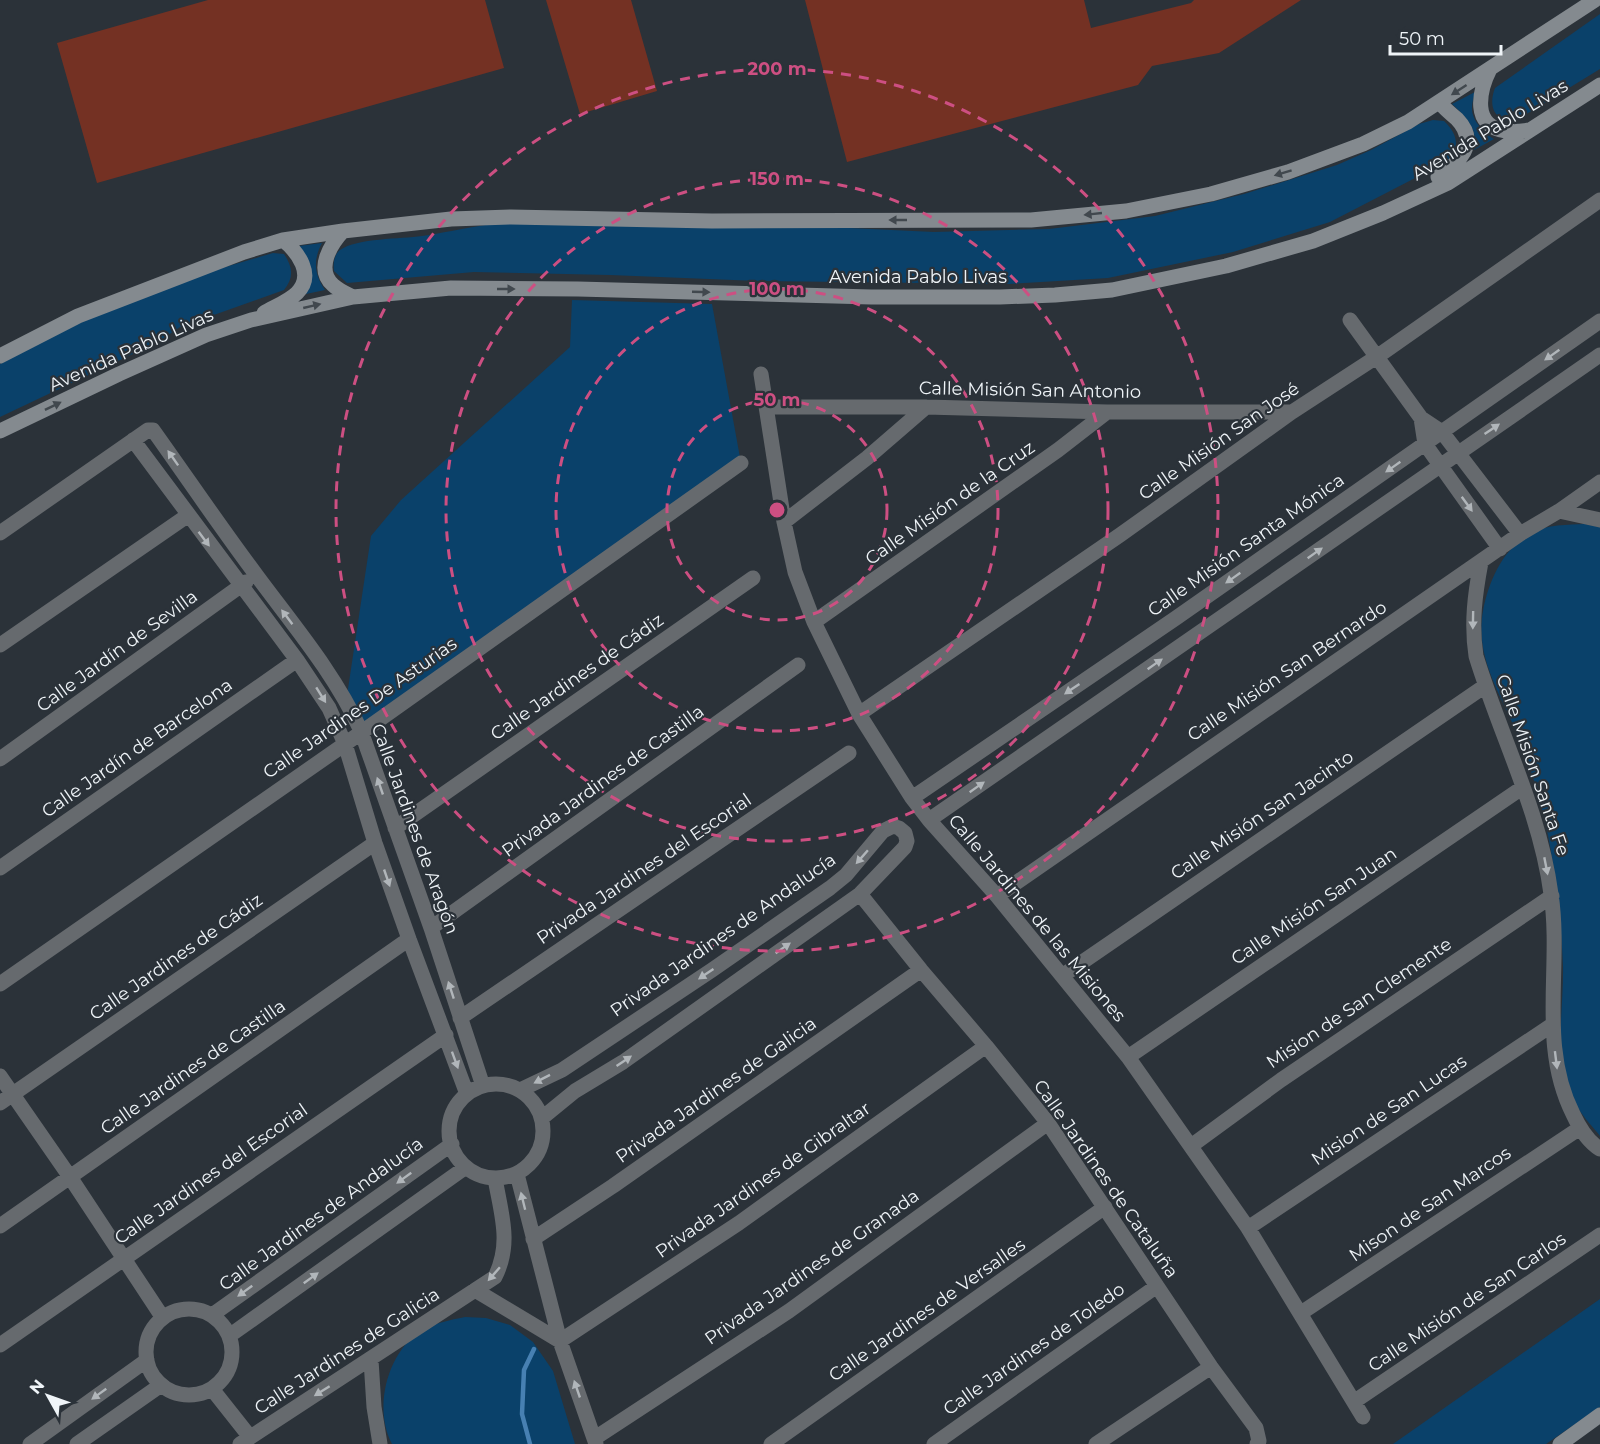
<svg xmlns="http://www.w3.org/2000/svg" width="1600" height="1444" font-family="Montserrat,sans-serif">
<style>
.green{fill:#0a416a}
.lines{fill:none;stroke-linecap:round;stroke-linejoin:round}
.stream{stroke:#4780b2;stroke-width:4.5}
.building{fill:#743123}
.minor{stroke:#666a6e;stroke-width:15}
.secondary{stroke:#848a8f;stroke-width:15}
.oneway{fill:#41484e}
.oneway2{fill:#b1b6ba}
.ring{fill:none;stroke:#cd4f82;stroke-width:3;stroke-dasharray:10 8}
.labels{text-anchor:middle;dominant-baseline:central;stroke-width:4.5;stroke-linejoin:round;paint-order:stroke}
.street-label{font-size:18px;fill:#eff4f8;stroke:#2b3239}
.centre{fill:#cd4f82;stroke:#2b3239;stroke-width:3}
.ring-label{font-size:18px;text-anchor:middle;font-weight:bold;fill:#cd4f82;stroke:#2b3239;stroke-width:4.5;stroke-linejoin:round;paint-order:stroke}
</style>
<rect width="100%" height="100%" fill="#2b3239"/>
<path class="green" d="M1600,14V69L1515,121C1494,121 1488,106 1495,88Z
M1475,92C1474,97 1472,102 1472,107C1471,120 1484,133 1494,139L1474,150C1479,130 1466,117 1452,104Z
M1433,120L1444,121C1457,133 1460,146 1450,160L1330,222L1233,252L1108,278L1009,284L758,281L610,275L474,272L347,283L334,271C333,263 334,255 340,250C357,238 401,239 422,236C450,232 476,225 505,223L807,226L934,232L1049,229L1155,216L1244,194L1337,165L1371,150L1419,124Z
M322,243C313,260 314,274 325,290L306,294C310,272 313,265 299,246Z
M273,253L284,254C293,267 294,278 284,290L180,327L158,342L0,417V364C57,333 123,300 185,280C214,270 243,262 273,253Z
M572,300L712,304L741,463L361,731L346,702L371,536L401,500L570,347Z
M1585,524L1600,527V1136C1593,1127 1584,1118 1578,1108C1551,1061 1564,1015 1563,966C1561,921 1556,878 1548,835C1542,804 1532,773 1521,743C1504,699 1474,660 1483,611C1489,580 1503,548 1532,533C1547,524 1568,525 1585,524Z
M1600,1299V1407L1546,1444H1393Z
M465,1317L486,1318L510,1325L533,1342L553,1371L575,1444H392C373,1409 387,1352 421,1331C434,1323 450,1320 465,1317Z"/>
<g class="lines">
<path class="stream" d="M530,1444L522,1414L524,1370L534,1349"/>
</g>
<path class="building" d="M208,0H485L504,68L97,183L57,43Z
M546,0H631L657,91L580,114Z
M805,0H1084L1091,28L1191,3L1194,0H1301L1219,53L1152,66L1138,85L847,162Z"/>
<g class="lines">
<path class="minor" d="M1350,320L1421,418L1442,432L1520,534
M761,374L784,522L795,572L814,622L859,714L912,798L929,820L997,896L1128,1057L1248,1228L1363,1417
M767,407H926L1107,412H1292
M1421,418L1425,444L1500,549
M133,440L297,660L329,708L345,744L375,843L409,939L467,1094
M1559,511L1600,520
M784,522L867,458L926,407
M0,533L148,430H153C188,479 221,528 257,576C294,626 335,674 361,731L431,928L483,1086
M1481,562C1475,594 1471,623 1476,656C1500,735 1540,811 1551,894C1562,967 1538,1045 1573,1114C1579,1127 1587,1141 1600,1149
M814,622L1058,450L1107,412
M0,645L187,516
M859,714L1120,535L1292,412L1378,356L1600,200
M0,759L246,582
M912,798L1176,618L1600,321
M929,820L1600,355
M395,828L753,578
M0,868L297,660
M860,894L921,970L986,1046L1048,1123L1211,1367L1256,1428L1259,1441L1257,1444
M997,896L1520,534L1559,511L1600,482
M431,928L798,665
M1062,976L1485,686
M0,984L345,744L741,463
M460,1018L849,753
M1128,1057L1522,788
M0,1076L70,1177L163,1318
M449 1131a47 47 0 1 1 94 0a47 47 0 1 1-94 0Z
M520,1090L562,1070L712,970L830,888L846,875L883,831L893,826L899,828L905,833L907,841L905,847L860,894L623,1062L575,1091L542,1118
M0,1103L375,843
M1191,1146L1281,1080L1552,896
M517,1174L560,1341L596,1444
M0,1226L409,939
M1248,1228L1552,1025
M533,1239L613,1186L921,970
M475,1290L560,1341L739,1223L986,1046
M146 1352a43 43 0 1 1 86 0a43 43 0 1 1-86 0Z
M1301,1313L1580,1128
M212,1315L452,1144
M229,1336L466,1167
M0,1345L446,1035
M371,1360L374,1407L380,1444
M212,1389L250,1437
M1355,1401L1600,1235
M595,1438L789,1311L1048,1123
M30,1444L147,1360
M77,1444L161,1385
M240,1444L495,1277C512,1243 501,1214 495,1178
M771,1444L1105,1207
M934,1444L1157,1286
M1096,1444L1211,1367"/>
<path class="secondary" d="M1490,69C1479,91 1471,127 1506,131C1514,132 1523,131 1530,130
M1438,177C1459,163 1480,143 1457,119C1451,114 1445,109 1440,103
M343,231C331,244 315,269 333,285C338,290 347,294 353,297
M264,313C274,307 289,301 297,293C315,275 298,252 283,240
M0,356L78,316L244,252L283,240L343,231L451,219L511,217L712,221L1031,220L1126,211L1211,194L1288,172L1363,144L1408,122L1595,0
M0,431L119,374L206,335L251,320L353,297L451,288L578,289L871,297H1000L1055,295L1112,290L1226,266L1313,241L1383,213L1448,183L1600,85
M1560,1444L1600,1415"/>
</g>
<defs><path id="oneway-solid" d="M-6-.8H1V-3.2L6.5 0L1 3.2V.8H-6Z" transform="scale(1.5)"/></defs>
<g class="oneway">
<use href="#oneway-solid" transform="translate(1459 90) rotate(147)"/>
<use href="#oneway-solid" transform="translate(1283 173) rotate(163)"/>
<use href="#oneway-solid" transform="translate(1093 214) rotate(174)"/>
<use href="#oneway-solid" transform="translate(898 220) rotate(180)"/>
<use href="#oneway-solid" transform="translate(506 289)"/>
<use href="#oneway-solid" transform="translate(701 292) rotate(2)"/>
<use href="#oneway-solid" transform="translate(312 306) rotate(-13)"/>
<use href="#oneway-solid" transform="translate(53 406) rotate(-26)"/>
</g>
<g class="oneway2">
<use href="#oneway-solid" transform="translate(1552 355) rotate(145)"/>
<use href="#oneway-solid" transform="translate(1492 429) rotate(-34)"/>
<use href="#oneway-solid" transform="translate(173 458) rotate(-125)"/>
<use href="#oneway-solid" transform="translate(1393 467) rotate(145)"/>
<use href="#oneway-solid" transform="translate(1467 504) rotate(54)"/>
<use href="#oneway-solid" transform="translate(204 539) rotate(53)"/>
<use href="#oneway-solid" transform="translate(1315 553) rotate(-35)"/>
<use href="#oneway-solid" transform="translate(1233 578) rotate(145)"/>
<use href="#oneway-solid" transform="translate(287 617) rotate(-127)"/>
<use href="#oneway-solid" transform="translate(1473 620) rotate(91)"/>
<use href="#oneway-solid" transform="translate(1155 664) rotate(-35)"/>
<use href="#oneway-solid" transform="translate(1072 689) rotate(146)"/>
<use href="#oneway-solid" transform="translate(321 695) rotate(58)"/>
<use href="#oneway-solid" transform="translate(380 786) rotate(-109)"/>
<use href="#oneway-solid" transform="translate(977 787) rotate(-35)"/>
<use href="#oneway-solid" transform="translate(862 857) rotate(131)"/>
<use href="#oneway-solid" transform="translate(1546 866) rotate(79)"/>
<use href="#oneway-solid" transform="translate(387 878) rotate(71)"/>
<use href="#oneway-solid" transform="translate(783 948) rotate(-35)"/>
<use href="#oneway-solid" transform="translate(706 974) rotate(146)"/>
<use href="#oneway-solid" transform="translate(451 990) rotate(-108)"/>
<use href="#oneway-solid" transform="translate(455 1060) rotate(70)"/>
<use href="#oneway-solid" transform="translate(1556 1060) rotate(83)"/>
<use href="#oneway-solid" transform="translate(624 1061) rotate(-34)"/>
<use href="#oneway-solid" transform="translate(542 1079) rotate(153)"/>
<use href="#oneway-solid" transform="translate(404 1178) rotate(144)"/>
<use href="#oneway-solid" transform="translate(523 1201) rotate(-104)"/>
<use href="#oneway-solid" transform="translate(494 1274) rotate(131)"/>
<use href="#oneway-solid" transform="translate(311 1278) rotate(-36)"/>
<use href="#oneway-solid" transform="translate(245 1291) rotate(144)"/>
<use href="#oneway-solid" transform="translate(577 1389) rotate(-109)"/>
<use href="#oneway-solid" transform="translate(322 1391) rotate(148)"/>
<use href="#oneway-solid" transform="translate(99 1394) rotate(144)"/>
</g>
<g class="ring">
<circle cx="777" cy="510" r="110"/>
<circle cx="777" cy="510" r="221"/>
<circle cx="777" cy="510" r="331"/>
<circle cx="777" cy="510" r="441"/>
</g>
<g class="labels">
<g class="street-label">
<text transform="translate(1490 130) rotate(-31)">Avenida Pablo Livas</text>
<text x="918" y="277">Avenida Pablo Livas</text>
<text transform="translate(131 350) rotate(-24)">Avenida Pablo Livas</text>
<text transform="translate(1030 390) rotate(1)">Calle Misión San Antonio</text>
<text transform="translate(1219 441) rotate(-35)">Calle Misión San José</text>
<text transform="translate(950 503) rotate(-35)">Calle Misión de la Cruz</text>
<text transform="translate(1246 545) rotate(-35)">Calle Misión Santa Mónica</text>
<text transform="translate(117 651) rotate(-36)">Calle Jardín de Sevilla</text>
<text transform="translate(1287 671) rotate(-34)">Calle Misión San Bernardo</text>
<text transform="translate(577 677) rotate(-35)">Calle Jardines de Cádiz</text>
<text transform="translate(360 708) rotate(-35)">Calle Jardines De Asturias</text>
<text transform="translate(137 748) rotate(-35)">Calle Jardín de Barcelona</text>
<text transform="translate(1533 765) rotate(71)">Calle Misión Santa Fe</text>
<text transform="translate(603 781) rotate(-36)">Privada Jardines de Castilla</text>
<text transform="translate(1262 815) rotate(-34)">Calle Misión San Jacinto</text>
<text transform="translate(415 829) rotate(70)">Calle Jardines de Aragón</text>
<text transform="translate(644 869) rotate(-34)">Privada Jardines del Escorial</text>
<text transform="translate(1314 906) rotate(-34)">Calle Misión San Juan</text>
<text transform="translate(1037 918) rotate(50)">Calle Jardines de las Misiones</text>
<text transform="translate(723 935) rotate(-35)">Privada Jardines de Andalucía</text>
<text transform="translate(176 957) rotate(-35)">Calle Jardines de Cádiz</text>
<text transform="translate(1359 1003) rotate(-34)">Mision de San Clemente</text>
<text transform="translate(193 1067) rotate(-35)">Calle Jardines de Castilla</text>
<text transform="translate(716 1090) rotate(-35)">Privada Jardines de Galicia</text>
<text transform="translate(1389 1110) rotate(-34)">Mision de San Lucas</text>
<text transform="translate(211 1174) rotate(-35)">Calle Jardines del Escorial</text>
<text transform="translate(1106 1179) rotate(55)">Calle Jardines de Cataluña</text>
<text transform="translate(763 1180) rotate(-35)">Privada Jardines de Gibraltar</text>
<text transform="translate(1430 1204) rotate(-34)">Mison de San Marcos</text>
<text transform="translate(321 1214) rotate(-36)">Calle Jardines de Andalucía</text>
<text transform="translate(812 1267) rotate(-35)">Privada Jardines de Granada</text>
<text transform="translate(1467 1302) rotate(-34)">Calle Misión de San Carlos</text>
<text transform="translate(927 1310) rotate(-35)">Calle Jardines de Versalles</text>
<text transform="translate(1034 1349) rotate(-35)">Calle Jardines de Toledo</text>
<text transform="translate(347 1351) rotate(-33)">Calle Jardines de Galicia</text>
</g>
</g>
<circle cx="777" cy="510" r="9" class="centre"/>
<g class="ring-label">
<text x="777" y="75">200 m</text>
<text x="777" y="185">150 m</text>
<text x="777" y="295">100 m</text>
<text x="777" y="406">50 m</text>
</g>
<g transform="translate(48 1396) rotate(310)" stroke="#2b3239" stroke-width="4.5" paint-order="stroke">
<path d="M0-4.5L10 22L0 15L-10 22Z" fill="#eff4f8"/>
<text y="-9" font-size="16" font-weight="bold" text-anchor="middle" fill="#eff4f8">N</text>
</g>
<path d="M1390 45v9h111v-9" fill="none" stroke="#eff4f8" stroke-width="3"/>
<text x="1399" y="45" font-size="18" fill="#eff4f8" stroke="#2b3239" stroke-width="4.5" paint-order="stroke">50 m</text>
</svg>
